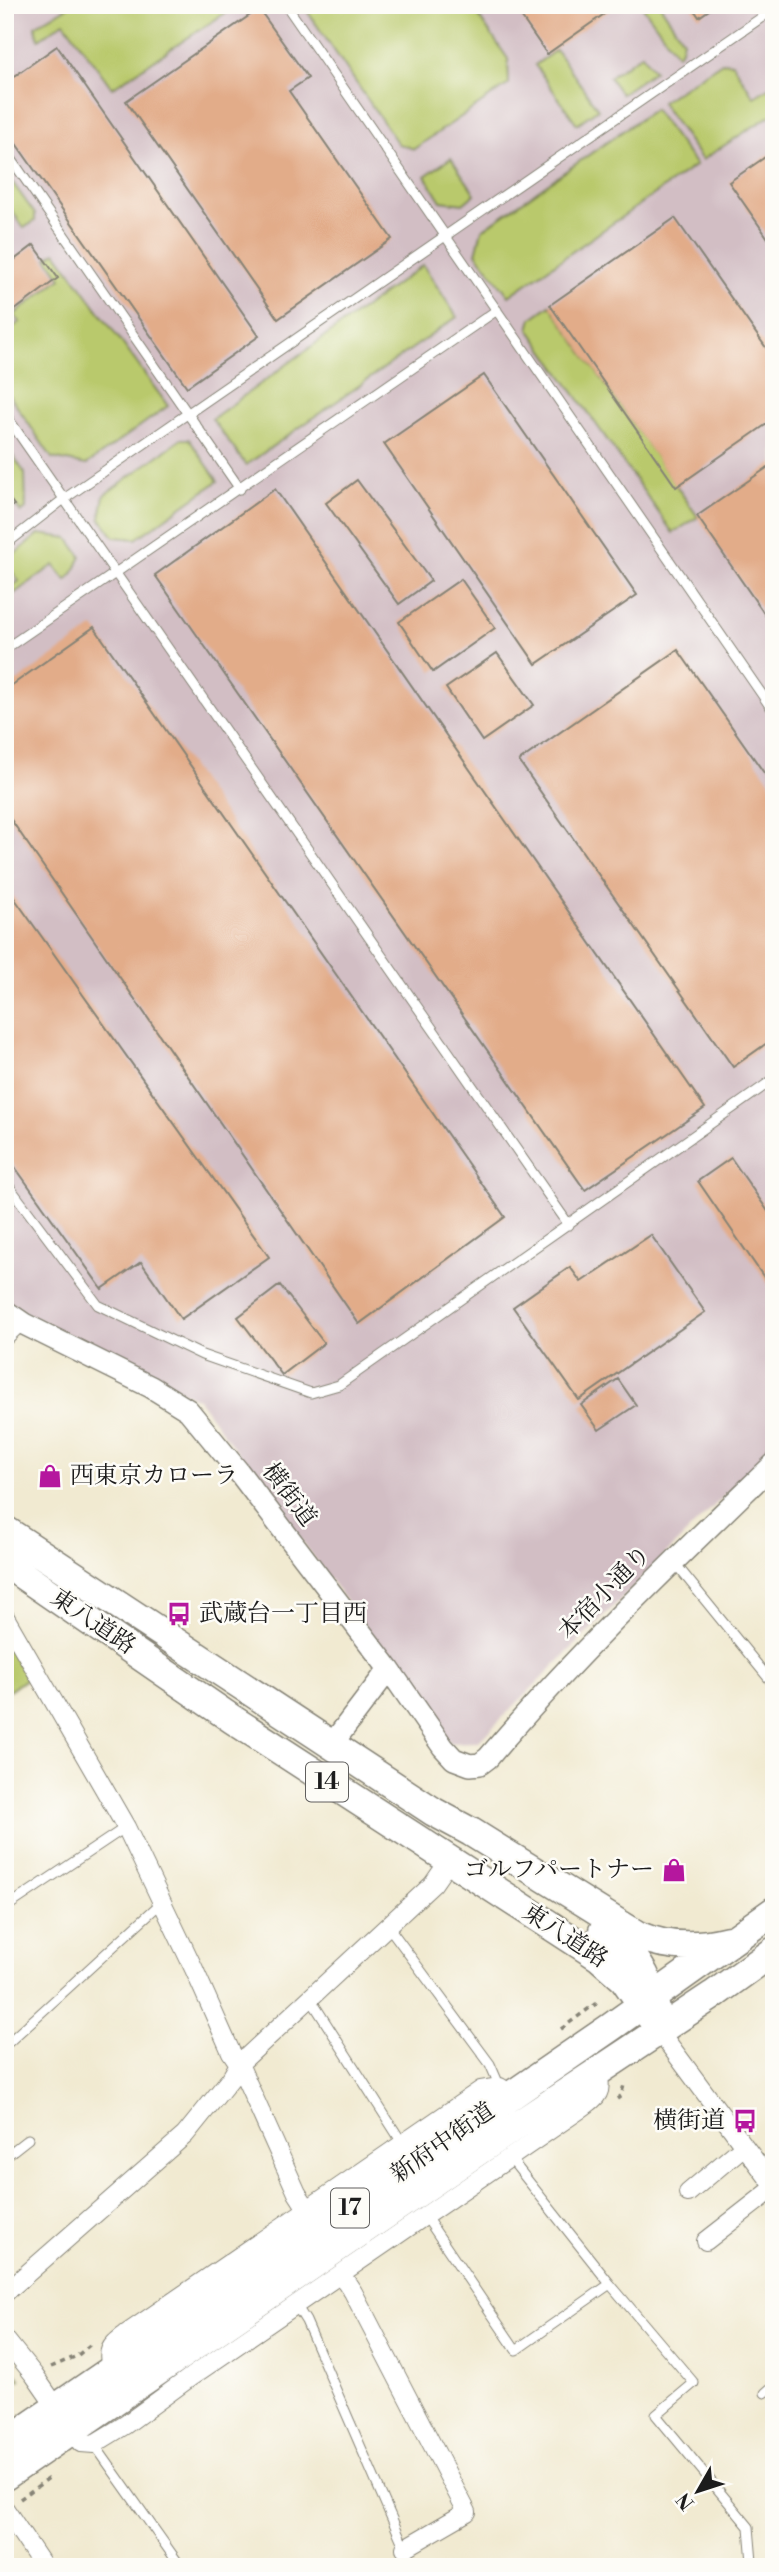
<svg xmlns="http://www.w3.org/2000/svg" width="779" height="2572" font-family="'Libre Bodoni','Noto Serif JP',serif">
<style>
.industrial{fill:#d2bec4}
.green{fill:#b9c96c;stroke:#6a7244;stroke-width:2}
.building{fill:#e2ac89}
.lines{fill:none;stroke-linecap:round;stroke-linejoin:round}
.service-casing{stroke:#868376;stroke-width:11}
.minor-casing{stroke:#868376;stroke-width:20}
.tertiary-casing{stroke:#868376;stroke-width:24}
.primary-casing{stroke:#868376;stroke-width:31}
.path{stroke:#868376;stroke-width:3.5;stroke-dasharray:5 5;stroke-linecap:butt}
.service{stroke:#fff;stroke-width:9}
.minor{stroke:#fff;stroke-width:18}
.tertiary{stroke:#fff;stroke-width:21}
.primary{stroke:#fff;stroke-width:28}
.labels{text-anchor:middle;dominant-baseline:central;stroke-width:5;stroke-linejoin:round;paint-order:stroke}
.shield{fill:#fdfcf7;stroke:#605f5e;stroke-width:2}
.shield-label{font-size:23px;font-weight:bold;fill:#1c1c1c}
.poi-label{font-size:24px;fill:#1c1c1c;stroke:#fdfcf7;text-anchor:start}
.street-label{font-size:24px;fill:#1c1c1c;stroke:#fdfcf7}
</style>
<rect width="100%" height="100%" fill="#fdfcf7"/>
<filter id="ink" filterUnits="userSpaceOnUse"><feTurbulence type="fractalNoise" baseFrequency=".0143" numOctaves="2"/><feDisplacementMap in="SourceGraphic" scale="14" xChannelSelector="R" yChannelSelector="G"/><feConvolveMatrix kernelMatrix="1 2 1 2 8 2 1 2 1" color-interpolation-filters="sRGB"/></filter>
<filter id="wash" filterUnits="userSpaceOnUse"><feTurbulence type="fractalNoise" baseFrequency=".00686" numOctaves="4" result="noise"/><feDisplacementMap in="SourceGraphic" scale="28" xChannelSelector="R" yChannelSelector="G"/><feGaussianBlur stdDeviation="1.57" result="paint"/><feColorMatrix in="noise" values="0 0 0 0 0 0 0 0 0 0 0 0 0 0 0 0 0 1.4 0 .05"/><feComposite in="paint" operator="in"/></filter>
<g filter="url(#wash)">
<rect width="100%" height="100%" fill="#f1ead1"/>
<path class="industrial" d="M5,5H774V1446L478,1742L450,1743L198,1399L33,1318L5,1300Z"/>
<path class="green" d="M71,5H232L234,7L112,88L64,22L39,39L35,26Z
M303,5H471L508,59L509,84L414,149L398,144Z
M660,5L683,40L680,52L677,54L642,6Z
M556,50L598,109L577,124L535,65Z
M642,54L654,71L621,94L609,77Z
M722,62L732,63L754,97L770,87L774,93V113L702,160L661,102Z
M654,109L696,165L509,296L476,253L482,230Z
M451,158L475,194L463,204L441,201L425,176Z
M10,179L35,214V221L24,228L5,201V182Z
M56,252L168,406L86,465L52,458L5,389V332L20,322L14,315L61,278L47,258Z
M423,265L457,317L246,465L212,419Z
M550,305L698,517L673,533L529,329L532,318Z
M181,439H189L218,481L136,539L114,537L100,518L104,495Z
M5,445L25,473L26,509L21,513L5,490Z
M39,534L68,538L81,556L73,574L66,580L54,565L5,600V592L19,581L5,562Z
M9,1647L27,1678L5,1694V1649Z
M5,2360L20,2379L5,2389Z"/>
<g id="blocks">
<path class="building" d="M513,5H617L547,54Z
M691,5H716L699,17Z
M259,9L308,78L289,91L392,239L278,319L126,101Z
M57,46L259,336L187,387L5,128V83Z
M774,151V247L729,182Z
M675,218L774,359V419L676,487L550,305Z
M34,245L58,278L11,313L5,304V267Z
M484,375L637,595L536,664L384,444Z
M774,463V628L697,516Z
M357,480L431,581L399,604L326,503Z
M275,489L705,1108L585,1190L155,575Z
M5,493L14,505L5,511Z
M461,579L495,628L433,672L399,622Z
M94,627L505,1217L359,1324L5,811V690Z
M678,650L774,787V1038L733,1067L519,761Z
M497,653L534,705L482,741L446,688Z
M5,885L269,1257L181,1319L141,1262L102,1289L5,1153Z
M731,1158L774,1220V1292L698,1181Z
M651,1235L705,1312L579,1400L513,1307L570,1267L581,1282Z
M280,1285L324,1343L282,1375L238,1317Z
M618,1379L636,1405L599,1430L581,1405Z"/>
</g>
</g>
<g filter="url(#ink)">
<use href="#blocks" fill-opacity="0" stroke="#868376" stroke-width="2"/>
<g class="lines">
<g class="service-casing">
<path id="service" d="M286,5L774,712
M5,150L240,489
M5,414L569,1225
M5,545L64,499L774,9
M5,649L497,310
M5,1181L98,1305L202,1355L311,1393L339,1385L774,1079
M5,1342L23,1325
M674,1562L774,1685
M5,1908L126,1827
M388,1926L490,2064L500,2087
M310,1998L403,2144
M5,2039L9,2042L162,1902
M5,2157L28,2139
M510,2158L610,2284L694,2383L656,2415L749,2527L752,2562L755,2567
M426,2217L516,2350L610,2284
M296,2305L306,2321L413,2567
M765,2393L774,2385
M94,2444L181,2567"/>
</g>
<g class="minor-casing">
<path id="minor" d="M5,1617L126,1827L194,1969L231,2052L239,2064L297,2193L308,2210
M659,2031L774,2186
M688,2193L744,2146
M706,2241L774,2188
M341,2274L353,2292L467,2512L405,2548
M5,2293L185,2135L231,2078L239,2064L433,1884L449,1861
M5,2339L34,2375L81,2443L94,2444L125,2425L192,2376L579,2110C595,2098 605,2094 597,2072
M112,2370C105,2349 111,2346 126,2334L481,2090L500,2087L511,2095
M5,2509L44,2567"/>
</g>
<g class="tertiary-casing">
<path id="tertiary" d="M5,1311L24,1324L151,1387L188,1410L238,1471L389,1669L443,1747L454,1759L470,1765L480,1764L488,1758C576,1654 676,1559 774,1464
M332,1744L389,1669"/>
</g>
<g class="primary-casing">
<path id="primary" d="M5,1530L434,1812L471,1832L637,1935C667,1948 697,1948 728,1940
M5,1563L232,1719L599,1957L624,1979L652,2019
M603,1931C632,1949 650,1976 656,2010
M5,2443L611,2027L774,1911
M5,2476L480,2150L713,1995L774,1951"/>
</g>
<path class="path" d="M561,2029L595,2004L598,2008
M617,2099L621,2096L624,2085
M51,2367L77,2356L92,2343
M20,2499L50,2477"/>
<use href="#service" class="service"/>
<use href="#minor" class="minor"/>
<use href="#tertiary" class="tertiary"/>
<use href="#primary" class="primary"/>
</g>
</g>
<defs>
<g id="shop-bare" transform="scale(1.89)"><path d="M-5-2.5h2.3a2.7 3.5 0 0 1 5.4 0H5L5.5 6h-11ZM-1.5-2.5h3a1.5 2.3 0 0 0-3 0Z" fill="#b5179e" stroke="#fdfcf7" stroke-width="2.5" paint-order="stroke"/></g>
<g id="bus-bare" transform="scale(1.89)"><path d="M-5-6H5V4H4V6H2V4H-2V6H-4V4H-5ZM-3.5-4V0h7V-4ZM-3.5 1.2v1.5H-2V1.2ZM2 1.2v1.5H3.5V1.2Z" fill="#b5179e" stroke="#fdfcf7" stroke-width="2.5" paint-order="stroke"/></g>
</defs>
<g fill-rule="evenodd">
<use href="#shop-bare" x="50" y="1476"/>
<use href="#bus-bare" x="179" y="1614"/>
<use href="#shop-bare" x="674" y="1870"/>
<use href="#bus-bare" x="745" y="2121"/>
</g>
<g class="labels">
<g class="shield">
<rect x="306" y="1762.5" width="42" height="39" rx="5"/>
<rect x="331" y="2188.5" width="38" height="39" rx="5"/>
</g>
<g class="shield-label">
<text x="327" y="1782">14</text>
<text x="350" y="2208">17</text>
</g>
<g class="poi-label">
<text x="70" y="1476">西東京カローラ</text>
<text x="199" y="1614">武蔵台一丁目西</text>
<text x="654" y="1870" text-anchor="end">ゴルフパートナー</text>
<text x="725" y="2121" text-anchor="end">横街道</text>
</g>
<g class="street-label">
<text transform="translate(289 1495) rotate(53)">横街道</text>
<text transform="translate(605 1593) rotate(-46)">本宿小通り</text>
<text transform="translate(93 1622) rotate(34)">東八道路</text>
<text transform="translate(565 1936) rotate(33)">東八道路</text>
<text transform="translate(443 2143) rotate(-35)">新府中街道</text>
</g>
</g>
<rect width="779" height="2572" fill="none" stroke="#fdfcf7" stroke-width="28"/>
<g transform="translate(698 2491) rotate(231)" stroke="#fdfcf7" stroke-width="5" paint-order="stroke">
<path d="M0-5L12 26L0 18L-12 26Z" fill="#1c1c1c"/>
<text y="-10" font-size="19" font-weight="bold" text-anchor="middle" fill="#1c1c1c">N</text>
</g>
</svg>
